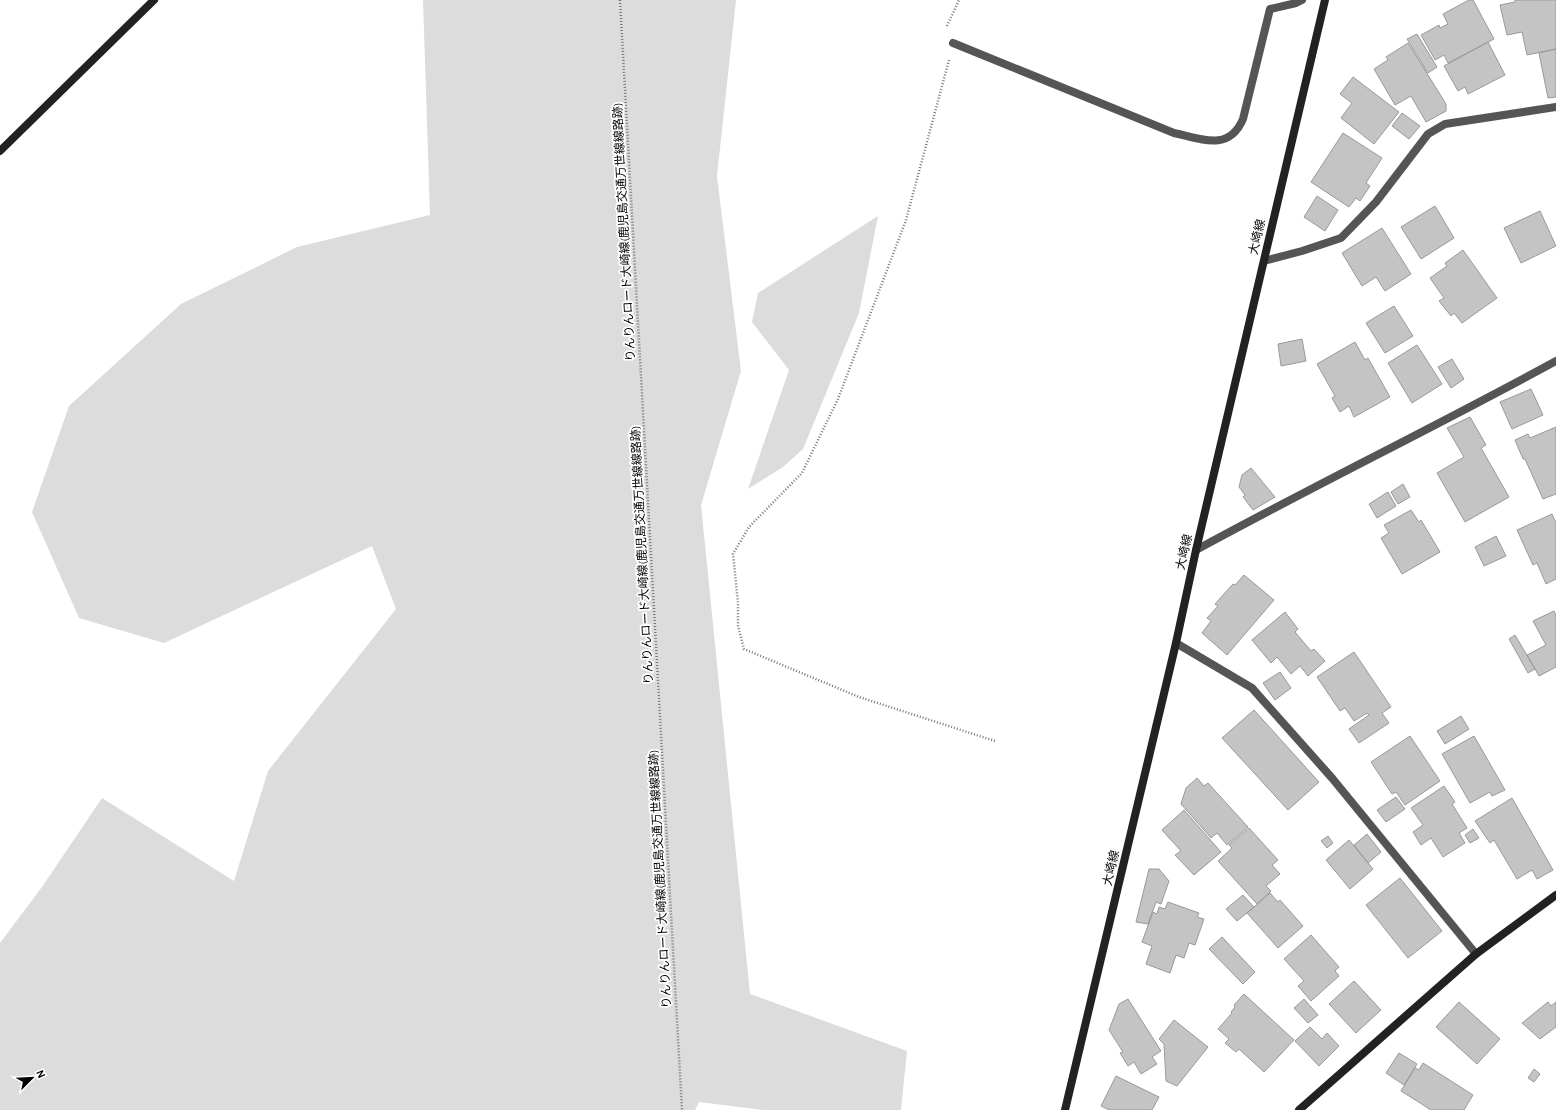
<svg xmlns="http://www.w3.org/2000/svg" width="1556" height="1110" font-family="'Alegreya Sans','Noto Sans JP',sans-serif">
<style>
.green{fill:#dcdcdc}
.building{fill:#c4c4c4;stroke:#999}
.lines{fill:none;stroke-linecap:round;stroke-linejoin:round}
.path{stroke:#777;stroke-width:2.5;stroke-dasharray:1 2;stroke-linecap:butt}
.street{stroke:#555;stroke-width:8}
.secondary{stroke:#222;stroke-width:8}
.labels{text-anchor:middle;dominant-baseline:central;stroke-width:3.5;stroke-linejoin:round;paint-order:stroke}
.street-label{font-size:12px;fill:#000;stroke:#fff}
</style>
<rect width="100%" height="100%" fill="#fff"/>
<path class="green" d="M423,0H736L717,176L741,371L701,505L750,994L907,1051L901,1110H763L699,1102L695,1110H0V943L42,887L102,798L234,881L268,771L396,609L372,546L164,643L79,618L32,512L69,406L181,304L297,247L430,215Z
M878,216L859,313L803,449L783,467L748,489L789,370L752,322L758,293Z"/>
<path class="building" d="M1469,0H1473L1494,39L1448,63L1444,55L1435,60L1421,35L1439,25L1440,28L1448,24L1443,14Z
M1515,0H1556V49L1527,55L1522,32L1507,35L1500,5L1515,2Z
M1417,34L1437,67L1428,73L1407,39Z
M1488,42L1505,75L1468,94L1465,87L1458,91L1444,66Z
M1408,43L1446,104V111L1426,122L1411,96L1395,105L1374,69L1388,60L1386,57Z
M1556,49V97L1548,98L1539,53Z
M1353,77L1399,112L1374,144L1341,118L1352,103L1340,94Z
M1402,113L1420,126L1409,139L1392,126Z
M1343,133L1382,158L1366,183L1370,186L1360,201L1356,198L1349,207L1311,182Z
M1317,196L1338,210L1325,231L1304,217Z
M1435,206L1454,238L1421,259L1401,227Z
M1540,211L1556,246L1521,263L1504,228Z
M1382,228L1411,274L1385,291L1376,277L1362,286L1342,253Z
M1463,250L1497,298L1462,323L1454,313L1451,316L1439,301L1444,298L1430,278L1447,266L1445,263Z
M1394,306L1413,336L1385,353L1366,323Z
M1302,339L1306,361L1281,366L1278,344Z
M1355,342L1365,360L1368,358L1390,397L1354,417L1349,406L1340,412L1332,398L1335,396L1317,364Z
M1417,345L1442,384L1412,403L1388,363Z
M1452,359L1464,379L1451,388L1438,367Z
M1531,389L1543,415L1512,429L1500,402Z
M1470,417L1486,445L1481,448L1509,497L1465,522L1437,473L1464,457L1447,428Z
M1556,427V494L1543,499L1525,459H1523L1515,440L1528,434L1530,438Z
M1251,468L1275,497L1253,510L1243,497L1245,495L1239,487L1242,475Z
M1403,484L1410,497L1398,504L1391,492Z
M1388,492L1396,506L1377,518L1369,504Z
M1411,510L1419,522L1421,520L1440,552L1402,574L1381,538L1389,533L1384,525Z
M1552,514L1556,523V579L1546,584L1537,563L1533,565L1517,530Z
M1496,536L1506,556L1484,566L1475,547Z
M1244,575L1274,600L1227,655L1202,633L1211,621L1207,618L1218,606L1215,604L1233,584L1235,585Z
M1554,611L1556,615V667L1539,676L1527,655L1546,645L1533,621Z
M1285,612L1298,629L1295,632L1311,651L1314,649L1325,661L1308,676L1300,666L1291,674L1277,657L1271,663L1252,640Z
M1515,635L1535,669L1528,673L1509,639Z
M1354,652L1391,707L1382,713L1389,723L1359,743L1349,729L1369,715L1367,713L1354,721L1345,708L1340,711L1317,677Z
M1280,672L1291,688L1275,700L1263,683Z
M1254,710L1319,782L1288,810L1222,738Z
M1461,716L1469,729L1445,744L1437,731Z
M1410,736L1440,781L1405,805L1396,792L1392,794L1371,762Z
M1474,736L1505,790L1492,796L1490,792L1470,803L1442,754Z
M1197,778L1204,786L1208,783L1248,827L1227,845L1217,833L1211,838L1181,804L1186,788Z
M1444,786L1455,802L1452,804L1467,828L1459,833L1465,843L1443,857L1431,838L1421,845L1413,832L1423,825L1411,808Z
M1396,797L1405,809L1386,822L1377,810Z
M1512,798L1553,870L1537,879L1532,870L1517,879L1494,840L1490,843L1475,821Z
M1184,810L1221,852L1194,875L1175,855L1181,851L1162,830Z
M1249,828L1278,860L1272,865L1280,874L1266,886L1271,891L1257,904L1218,861L1232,848L1229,845Z
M1473,829L1479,838L1470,843L1465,835Z
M1367,834L1381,852L1368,863L1354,845Z
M1328,836L1333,843L1327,848L1321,841Z
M1349,840L1373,869L1350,889L1326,860Z
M1149,869H1159L1169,881L1161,904L1156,902L1148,924L1136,922Z
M1400,878L1442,931L1408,958L1366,905Z
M1270,893L1278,902L1280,900L1303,926L1278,948L1247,913Z
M1243,895L1254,907L1237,921L1226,909Z
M1168,902L1199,913L1197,917L1204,919L1195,945L1189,943L1184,958L1176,955L1170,973L1146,964L1152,946L1142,942L1153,912L1157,914L1159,907L1165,909Z
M1311,935L1339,967L1335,971L1339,976L1311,1001L1298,986L1304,981L1284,959Z
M1222,937L1255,972L1243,984L1209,949Z
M1354,981L1381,1010L1356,1033L1329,1004Z
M1244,994L1294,1040L1264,1072L1239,1049L1236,1052L1225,1043L1229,1039L1218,1029L1232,1013L1231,1012L1235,1007L1234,1005Z
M1128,999L1161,1051L1152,1057L1157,1064L1141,1074L1134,1062L1128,1066L1120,1053L1123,1052L1109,1030L1119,1004Z
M1304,999L1318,1015L1308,1023L1294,1008Z
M1459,1002L1500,1039L1477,1064L1436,1027Z
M1548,1002L1551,1006L1556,1002V1027L1540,1039L1522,1023Z
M1174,1020L1208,1047L1177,1086L1166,1081L1164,1044L1159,1039Z
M1310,1027L1322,1039L1327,1033L1339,1046L1319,1066L1295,1041Z
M1399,1053L1417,1064L1404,1085L1386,1073Z
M1423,1063L1473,1095L1464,1110H1431L1401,1091L1415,1068L1419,1070Z
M1534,1069L1540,1074L1534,1082L1528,1078Z
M1116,1076L1159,1097L1152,1110H1109L1101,1106Z"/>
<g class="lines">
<path class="path" d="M620,0L682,1110
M947,26L959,0
M949,60L906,220L838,399L802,473L749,527L733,554L738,603V626L744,649L859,697L995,741"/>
<path class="street" d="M953,43L1174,133C1201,139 1229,152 1243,119L1270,9L1296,3L1302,0
M1264,261L1302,251L1341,238L1376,202L1428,134L1445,124L1556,107
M1196,550C1315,485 1437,426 1556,361
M1176,643L1252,688L1332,778L1476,954"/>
<path class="secondary" d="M0,151L154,0
M1065,1110L1176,643L1196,550L1325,0
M1299,1110L1476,954L1556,895"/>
</g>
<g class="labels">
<g class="street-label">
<text transform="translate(624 232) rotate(-93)">りんりんロード大崎線(鹿児島交通万世線線路跡)</text>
<text transform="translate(1257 237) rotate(-77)">大崎線</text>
<text transform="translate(1184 552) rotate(-77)">大崎線</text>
<text transform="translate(642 555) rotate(-93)">りんりんロード大崎線(鹿児島交通万世線線路跡)</text>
<text transform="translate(1111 868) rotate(-77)">大崎線</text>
<text transform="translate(660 879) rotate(-93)">りんりんロード大崎線(鹿児島交通万世線線路跡)</text>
</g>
</g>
<g transform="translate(32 1078) rotate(66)" stroke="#ffffff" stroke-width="3" paint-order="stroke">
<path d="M0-3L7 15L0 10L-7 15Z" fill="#000000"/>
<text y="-6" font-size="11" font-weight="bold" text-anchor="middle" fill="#000000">N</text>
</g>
</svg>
